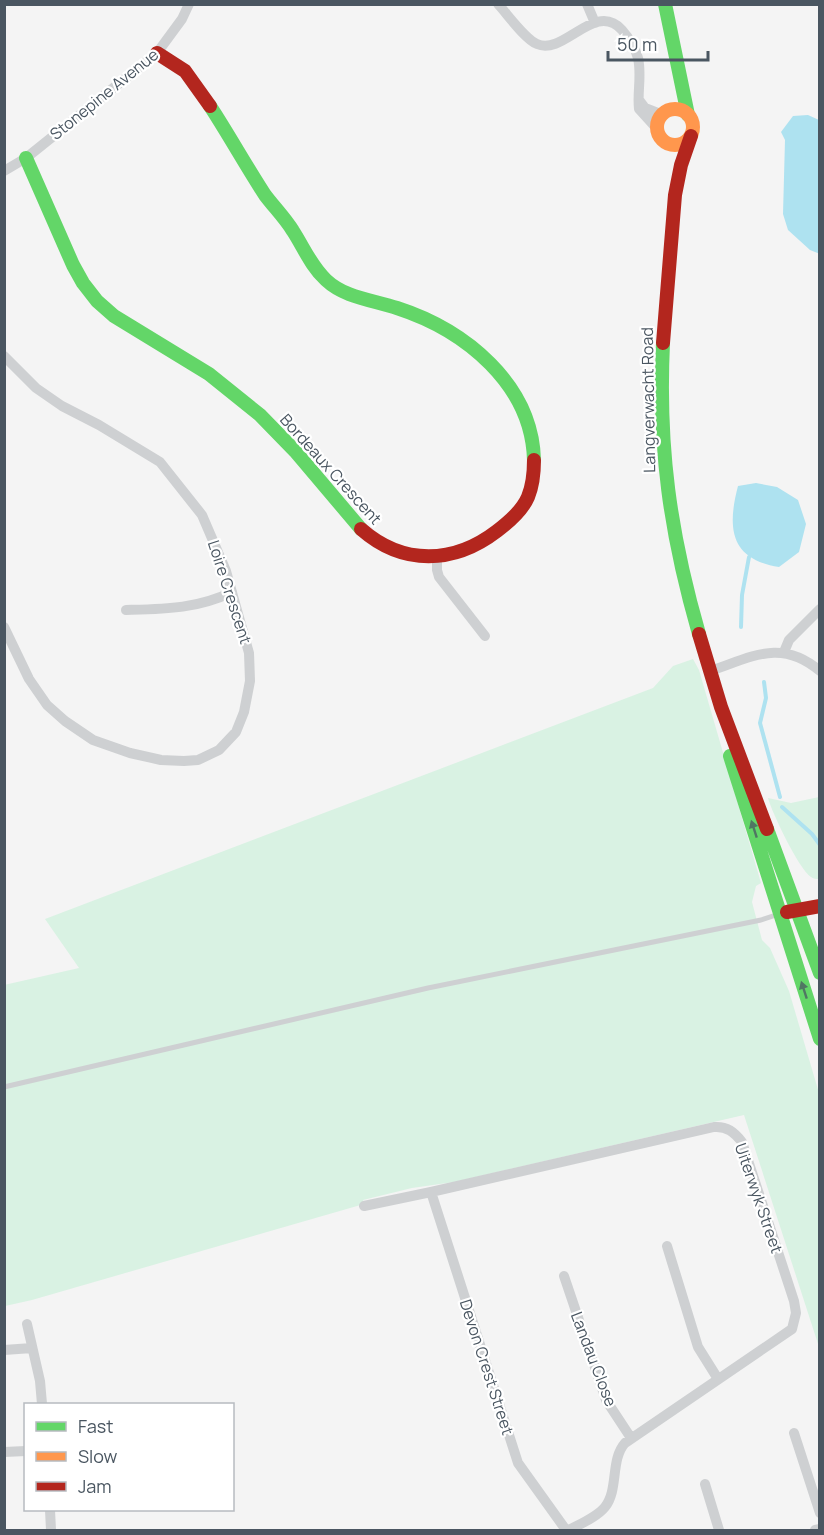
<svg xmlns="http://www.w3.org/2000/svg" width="824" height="1535" font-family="Manrope,sans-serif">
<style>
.green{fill:#d9f2e3}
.water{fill:#aee2f0}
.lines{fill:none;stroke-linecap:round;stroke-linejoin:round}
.stream{stroke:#aee2f0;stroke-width:4}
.lane{stroke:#ced0d2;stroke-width:5}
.street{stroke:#ced0d2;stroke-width:10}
.fast{stroke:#63d668;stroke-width:14}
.slow{stroke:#ff974d;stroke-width:14}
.jam{stroke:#b3261e;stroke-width:14}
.oneway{fill:#507663}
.labels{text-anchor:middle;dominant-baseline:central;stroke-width:4.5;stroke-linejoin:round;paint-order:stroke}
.street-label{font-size:16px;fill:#4a5661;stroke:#fff}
</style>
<rect width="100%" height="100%" fill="#f4f4f4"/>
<path class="green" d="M693,659L699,670L761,883L756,886L752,902L762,940L770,948L789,991L819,1093V1347L744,1115L454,1182L412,1188L363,1200L364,1204L32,1300L5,1306L4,985L79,968L45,919L653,688L673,666Z
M819,797L820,879H819C816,879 814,879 811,877C799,869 772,813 768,798L791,803Z"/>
<path class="water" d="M808,115L819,120L820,254L810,250L788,230L783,214L785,140L781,132L793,116Z
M756,483L777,487L798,500L806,524L799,552L779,567C730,559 727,528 738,486Z"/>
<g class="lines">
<path class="stream" d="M741,627L742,595L749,557
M764,682L766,698L760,723L780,797
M782,807L812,834L820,845"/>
<path class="lane" d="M4,1087L428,988L761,920L779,914"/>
<path class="street" d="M498,4C508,15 525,39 537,44C564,56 595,0 622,30C629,38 635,48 638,58C642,75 637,93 639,109L658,130
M587,4L595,23
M639,100L645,108L663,115
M4,171L26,158L157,53L182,19L189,4
M4,356L36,388L62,406L99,425L160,462L202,515L226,571L249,653L250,681L244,712L236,732L219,750L198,760L184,761L161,760L130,753L93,740L65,721L47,705L29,679L4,627
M437,557V570L439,577L485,636
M126,610C164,609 197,609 232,592
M784,652L789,640L820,609
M710,671C752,657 781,638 820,671
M431,1192L518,1463L566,1530
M364,1206L431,1192L714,1127C727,1126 734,1132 742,1142L794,1301L796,1313L792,1329L625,1443C610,1460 619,1489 605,1507C597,1517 580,1524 569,1530
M667,1246L698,1347L718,1379
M564,1276L606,1400L631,1438
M27,1324L40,1381L42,1404
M4,1350L32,1348
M794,1433L820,1513
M4,1452L26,1451
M705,1484L719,1530
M50,1510L51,1530
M815,1530L820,1529"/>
<path class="fast" d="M665,4L688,115
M210,106C229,135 246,166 265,195C274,207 285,218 293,231C304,248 311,266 326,280C345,298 373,300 397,308C465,330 532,384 534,460
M26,158L73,265L83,283L97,301L114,316L209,374L260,415L295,451L361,529
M663,343C658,448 670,533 699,634
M730,756L820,1039
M767,829L820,973"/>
<path class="slow" d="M657 127a18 18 0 1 1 36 0a18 18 0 1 1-36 0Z"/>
<path class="jam" d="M157,53L185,71L210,106
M663,343L675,195L681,165L691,136
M361,529C403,566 454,564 497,531C509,522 522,511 528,497C533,485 534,473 534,460
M699,634L721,707L767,829
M787,912L820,906"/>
</g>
<defs><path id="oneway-solid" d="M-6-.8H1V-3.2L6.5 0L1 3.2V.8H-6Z" transform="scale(1.5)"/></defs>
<g class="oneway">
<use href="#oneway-solid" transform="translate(754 829) rotate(-108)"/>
<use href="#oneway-solid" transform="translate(804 990) rotate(-108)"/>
</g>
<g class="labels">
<g class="street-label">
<text transform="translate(104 94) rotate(-39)">Stonepine Avenue</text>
<text transform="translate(648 400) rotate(-91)">Langverwacht Road</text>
<text transform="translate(331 469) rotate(48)">Bordeaux Crescent</text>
<text transform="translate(230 592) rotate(72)">Loire Crescent</text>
<text transform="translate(759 1198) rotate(71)">Uiterwyk Street</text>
<text transform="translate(594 1359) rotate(69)">Landau Close</text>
<text transform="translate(487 1367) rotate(72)">Devon Crest Street</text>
</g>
</g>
<rect width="824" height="1535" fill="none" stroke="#4a5661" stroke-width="12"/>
<rect x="24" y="1403" width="210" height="108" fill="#ffffff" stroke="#b7bbc0" stroke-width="1.5"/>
<rect x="36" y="1422" width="30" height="9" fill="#63d668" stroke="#b7bbc0" stroke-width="1.5"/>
<text x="78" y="1433" font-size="18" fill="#4a5661">Fast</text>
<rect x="36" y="1452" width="30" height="9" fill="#ff974d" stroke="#b7bbc0" stroke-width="1.5"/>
<text x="78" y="1463" font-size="18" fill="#4a5661">Slow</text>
<rect x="36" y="1482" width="30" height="9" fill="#b3261e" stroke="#b7bbc0" stroke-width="1.5"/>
<text x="78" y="1493" font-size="18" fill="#4a5661">Jam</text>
<path d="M608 51v9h100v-9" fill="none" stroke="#4a5661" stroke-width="3"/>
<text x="617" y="51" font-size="18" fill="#4a5661" stroke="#ffffff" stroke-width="4.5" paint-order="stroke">50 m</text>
</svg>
